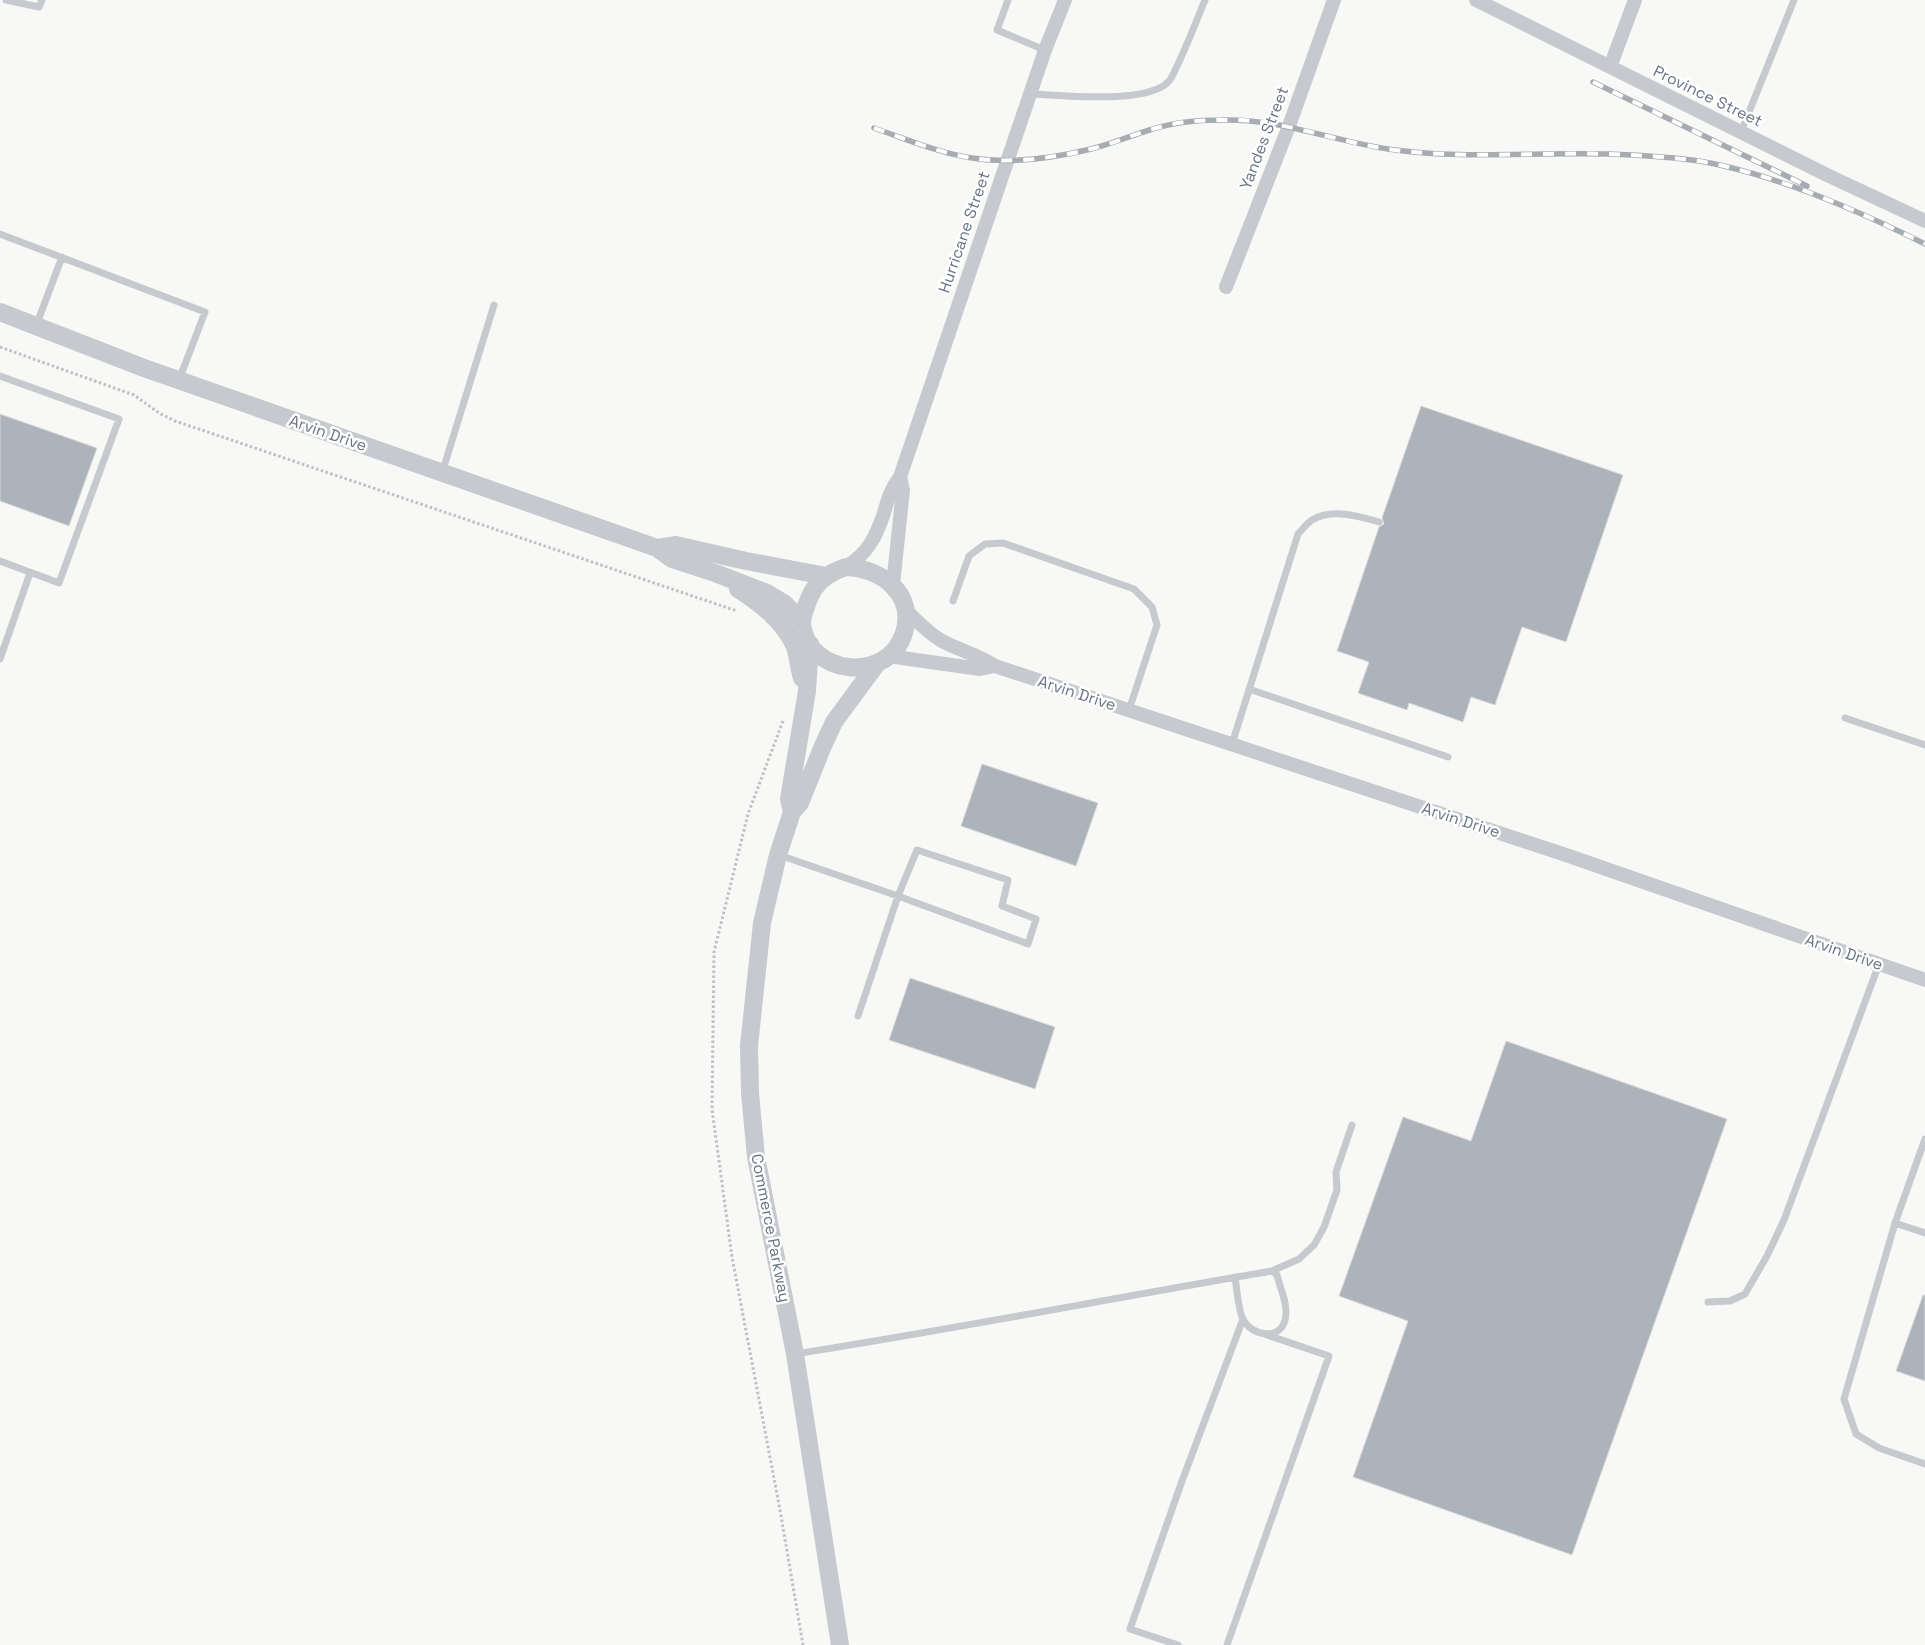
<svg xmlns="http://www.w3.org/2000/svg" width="1925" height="1645" font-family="'Space Grotesk',sans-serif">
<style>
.building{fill:#adb3bb;stroke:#dadad8}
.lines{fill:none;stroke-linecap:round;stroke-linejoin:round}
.path{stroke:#bec0c3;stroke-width:3;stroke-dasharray:2.5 2.5;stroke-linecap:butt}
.service{stroke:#c6c9cd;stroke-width:7}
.minor{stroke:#c6c9cd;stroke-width:14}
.tertiary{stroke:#c6c9cd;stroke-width:18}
.rail-casing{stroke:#a7abb2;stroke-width:5.5}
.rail{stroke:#fff;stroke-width:4;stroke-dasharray:11;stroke-linecap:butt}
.labels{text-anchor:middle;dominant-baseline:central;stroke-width:5;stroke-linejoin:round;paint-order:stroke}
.street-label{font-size:16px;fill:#687587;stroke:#fff}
</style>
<rect width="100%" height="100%" fill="#f8f8f6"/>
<path class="building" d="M1421,406L1623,475L1566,642L1522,627L1495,705L1471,697L1463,722L1409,703L1407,710L1358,693L1369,662L1337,651L1379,527L1384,524L1382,518Z
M0,414L97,448L69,526L0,501Z
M982,764L1098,803L1076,866L961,826Z
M910,978L1055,1027L1035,1089L889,1040Z
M1506,1041L1727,1119L1572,1555L1353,1477L1408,1321L1339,1296L1403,1117L1471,1141Z
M1923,1295H1925V1381L1896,1371Z"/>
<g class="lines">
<path class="path" d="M0,347L134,395L159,413L175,421L737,611
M783,721L748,814L714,952L712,1109L732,1257L780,1510L803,1645"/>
<path class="service" d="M6,0L39,7L42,0
M1008,0L997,30L1045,50
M1030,94C1061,95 1149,105 1169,81C1173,77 1175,69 1178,64C1188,43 1196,22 1205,0
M1741,132L1794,0
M0,234L205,312L179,380
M36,326L62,257
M0,376L119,419L59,583L0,561
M442,473L494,305
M953,601L969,556L985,544L1003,543L1134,589L1152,607L1157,625L1129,710
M0,659L30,573
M1249,689L1448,757
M1845,718L1925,745
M1232,744L1298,534C1302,530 1307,523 1312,520C1331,508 1359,516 1379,522
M779,855L898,896L1028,944L1036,919L1002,906L1008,880L917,850L898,896L858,1016
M1925,1139L1895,1223L1844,1399L1856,1434L1879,1448L1925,1464
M1895,1223L1925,1233
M1272,1271L1299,1259L1314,1245L1324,1227L1337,1190L1336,1172L1352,1125
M1708,1302L1730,1301L1745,1294L1767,1256L1784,1220L1879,964
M795,1354C955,1329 1113,1298 1272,1271L1277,1275C1280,1288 1289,1306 1285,1320C1280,1341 1251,1336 1243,1319C1238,1309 1237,1289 1235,1277
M1178,1645L1130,1629L1182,1481L1243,1319
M1227,1645L1329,1356L1267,1335"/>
<path class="minor" d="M1476,0L1827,175L1925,221
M1610,67L1635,0
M1226,287L1289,126L1334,0
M846,567C868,553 876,537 884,513C888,499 891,488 900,477L1045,50L1065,0
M893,585L903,490L900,477
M906,610C917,621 928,633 942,641C959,650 978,655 995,666L1566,855L1925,980
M888,656L980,669L995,666"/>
<path class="tertiary" d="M0,312L144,368L657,548L672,559L715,573L767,593L785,604L802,621
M657,548L676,545L746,561L826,576
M846,567C881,568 916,594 904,633C887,686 806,674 802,623C802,616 806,607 808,601C815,582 828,573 846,567Z
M738,589C761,604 784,621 795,647C798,657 799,668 802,678
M792,812L789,799L807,691L810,644
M840,1645L795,1354L756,1157L750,1093L749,1046L762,923L778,855L792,812L800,803L822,748L834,722L876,665"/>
<g class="rail-casing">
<path id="rail" d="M1593,82L1807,186
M874,128C906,139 939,153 972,158C1010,164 1054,158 1091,149C1112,144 1132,135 1153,129C1175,122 1199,120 1222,120C1279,118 1332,141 1388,149C1469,161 1550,150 1632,155C1664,157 1697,159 1728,167C1795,183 1863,213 1925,244"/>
</g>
<use href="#rail" class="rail"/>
</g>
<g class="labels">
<g class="street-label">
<text transform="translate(1708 96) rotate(26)">Province Street</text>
<text transform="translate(1264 138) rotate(-69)">Yandes Street</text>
<text transform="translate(964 232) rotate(-71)">Hurricane Street</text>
<text transform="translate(328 433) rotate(19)">Arvin Drive</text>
<text transform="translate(1077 693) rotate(18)">Arvin Drive</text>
<text transform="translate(1461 820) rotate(18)">Arvin Drive</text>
<text transform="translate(1844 952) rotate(19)">Arvin Drive</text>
<text transform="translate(771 1228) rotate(79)">Commerce Parkway</text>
</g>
</g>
</svg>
